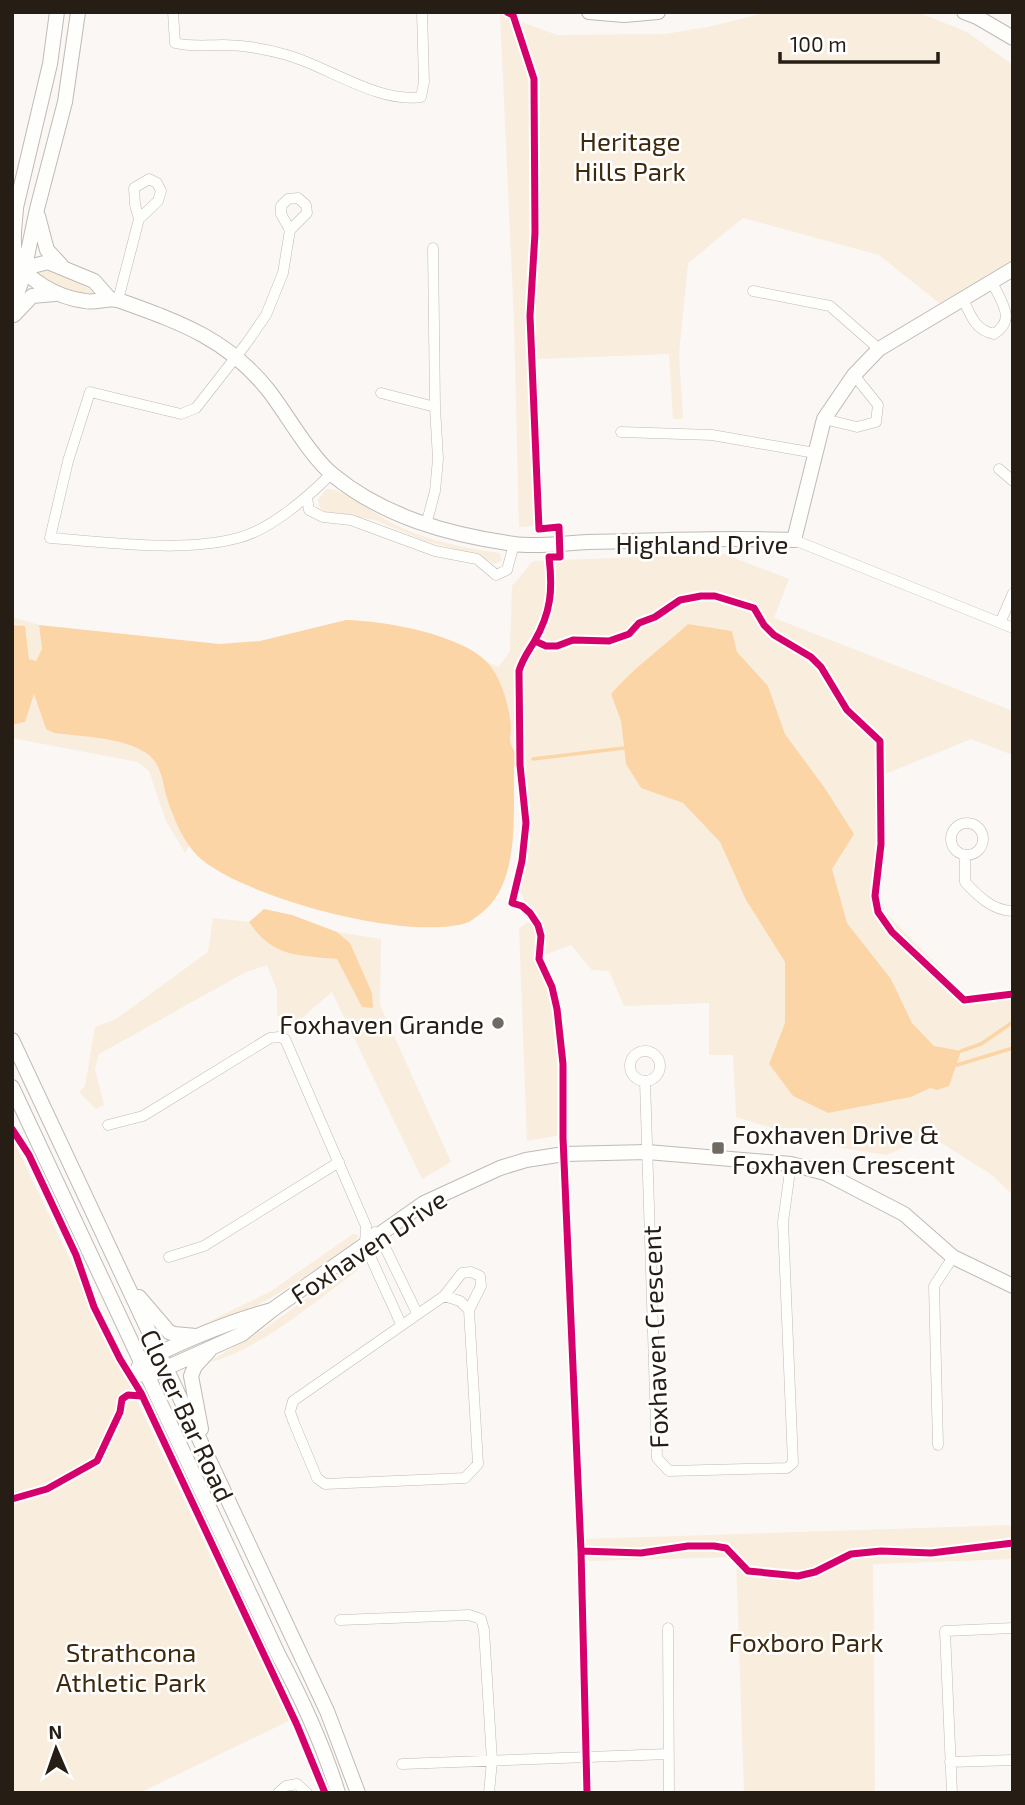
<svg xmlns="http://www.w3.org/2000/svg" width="1025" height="1805" font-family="'Exo 2',sans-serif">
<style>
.green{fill:#f9edde;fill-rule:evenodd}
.water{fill:#fbd5a6}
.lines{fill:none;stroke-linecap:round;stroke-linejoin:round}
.stream{stroke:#fbd5a6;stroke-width:3.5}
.street-casing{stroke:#c0bab5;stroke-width:11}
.secondary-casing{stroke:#c0bab5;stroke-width:16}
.street{stroke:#fefefd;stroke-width:10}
.secondary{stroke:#fefefd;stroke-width:14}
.cycleway-casing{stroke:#fff;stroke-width:11}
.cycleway{stroke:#d6006c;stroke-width:7}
.poi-dot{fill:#706a62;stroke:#fff;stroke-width:2.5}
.labels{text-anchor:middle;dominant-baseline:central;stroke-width:5;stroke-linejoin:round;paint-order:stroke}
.park-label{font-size:26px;fill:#3f290c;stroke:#fff}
.street-label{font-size:26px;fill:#261e14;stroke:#fff}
.poi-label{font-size:26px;fill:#261e14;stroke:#fff;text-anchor:end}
</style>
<rect width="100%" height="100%" fill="#faf7f4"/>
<path class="green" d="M769,12H917L967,32L1013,65V265L939,303L879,255L743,218L688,263L679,354L683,419H673L669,354L538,359L544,525L519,527L514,322L500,14L557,35L665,34L708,27Z
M42,270L56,272L93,291L95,296L93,297L52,287L37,274Z
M326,489C343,487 372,513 388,521C423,540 460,547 499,553L502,560L495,564L478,555L425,541L375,520L326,512L320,508L318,500Z
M724,554L789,579L774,618L1013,711V755L971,739L883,775L885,830L878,885L885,912L966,995L1013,990V1195L992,1175L935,1139L926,1137L887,1155L841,1148L805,1128H772L736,1117L733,1055H709V1003L624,1006L609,971L592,970L571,945L536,958L549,987L557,1035L561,1135L527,1141L519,928L537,917L525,902L518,885L525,848L528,815L523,765V696H517L518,754L510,743C513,715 505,686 488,663L499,667L510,651L512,586L533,561ZM688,624L732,631L737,652L768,686L785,734L824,787L831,869L847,923L891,979L912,1023L934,1046L930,1088L911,1097L828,1113L793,1096L769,1064L785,1023V962L746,900L720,842L683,803L641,788L626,764L621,721L611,694C634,667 662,648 688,624Z
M12,617L39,625L42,649L36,661L29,659L27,639L17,624L12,625Z
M34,693L46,729L54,733C83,737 145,738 159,768C163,776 164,786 166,795C172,813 179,829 190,844L185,853L166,821L149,771L138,762L12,738V725L25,722Z
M213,918L249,922C273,958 299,955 337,959L350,943L337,932L381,939L380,1005L451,1162L422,1179L332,992L295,1024L277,1015V990L267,965L244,973L99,1054L95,1069L104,1105L96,1109L79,1092L85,1086L95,1027L116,1019L208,952Z
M13,1139L289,1721L139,1793H12Z
M353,1234L359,1236L353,1243C311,1273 243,1322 192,1330L271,1291Z
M359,1265L358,1270C320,1298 255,1353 209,1362L264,1329L350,1268Z
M1013,1525V1559L873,1564L875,1793H744L736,1557L588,1561L584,1539Z"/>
<path class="water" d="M346,620C385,621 461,634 488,663C502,679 510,708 511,728C511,733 509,740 511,744C515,756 522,752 514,768C513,810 520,878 486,909C482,913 474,919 469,922C412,943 247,898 201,859C183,843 173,817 166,795C162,779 161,763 146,753C121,737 83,737 54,733L46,729L34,694L25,722L12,725V625L25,626L29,659L36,661L42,649L39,625L219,644L260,641Z
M688,624L732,631L737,652L768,686L785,734L824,787L854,834L832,869L847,923L891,979L912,1023L934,1046L961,1051L949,1086L937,1090L930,1088L911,1097L828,1113L793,1096L769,1064L785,1023V962L746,900L720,842L683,803L641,788L626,764L621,721L611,694C634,667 662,648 688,624Z
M264,909L292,915L337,932L350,943L372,993L373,1008L362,1007L337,959C299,955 273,958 249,922Z"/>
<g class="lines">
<path class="stream" d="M533,759L624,748
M961,1051L981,1044L1013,1022
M957,1065L1013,1048"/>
<g class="street-casing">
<path id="street" d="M173,12L175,43C191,47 207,45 223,45C245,45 266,49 287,55C329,67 377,103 421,97L424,82L422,12
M149,179L157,183L161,191L158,201L139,219L135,205L134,188Z
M298,198L306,205L307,213L290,230L281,214V206L288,199Z
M290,230L283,273L266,315L246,344L196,408L181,414L90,392L68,461L50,538C107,542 182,553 238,538C270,530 308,497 331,474
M753,291L830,306L879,349
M963,299C971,316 975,330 994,334C1017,319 1001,302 992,282
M118,300L139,219
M381,393L435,407
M824,419L857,427L876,422L878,405L854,375
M621,432L712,435L815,453
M999,469L1013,481
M307,498L309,510L323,517L351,520L435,551L477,559L496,575L507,570L514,544
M426,525L435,491L438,459L435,407L433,248
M794,540L1013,628
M1000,623L1013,593
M951 839a16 16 0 1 1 32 0a16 16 0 1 1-32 0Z
M965,855V882C978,896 993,911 1013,911
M630 1066a15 15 0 1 1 30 0a15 15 0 1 1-30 0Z
M645,1081L657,1458L669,1471L787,1468L793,1463L783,1222L791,1164
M108,1125L143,1116L270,1038L279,1037L285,1039L366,1226L365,1245L401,1324
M375,1232L379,1235L417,1313
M169,1257L204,1246L339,1162
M444,1296L293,1401L290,1412L294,1423L317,1478L325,1484L465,1478L478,1464L469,1310L481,1286L480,1276L471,1272L462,1273L444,1296L460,1301L469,1310
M938,1445L934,1286L953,1257
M340,1620L469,1615L481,1619L484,1630L492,1761L489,1793
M668,1628L669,1793
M950,1762L1013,1760
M402,1764L669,1754
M278,1793L286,1786L297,1784L307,1793
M952,1793L945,1631L1013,1628"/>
</g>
<g class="secondary-casing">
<path id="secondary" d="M589,12L624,15L658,12
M964,12L977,17L1013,38
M16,209C15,223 12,239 15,253C22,280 60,298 85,301C96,303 106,298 118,300C179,322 227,338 269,391C288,416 310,456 333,475C384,517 450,535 514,544C537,547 564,543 588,542C656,541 725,537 794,540L824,419L854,375L879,349L1013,269
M14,216L50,64L57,12
M38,216L47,250L61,265
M12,276L25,268L48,262L94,281L109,298
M12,308L22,280L37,209L65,102L78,12
M14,315L32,296L55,294
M12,1040L327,1711L358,1793
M12,1087L278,1654C302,1699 323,1744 338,1793
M139,1297L169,1332L174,1334L196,1336
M272,1310C227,1322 183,1341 141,1362L136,1373L148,1376L242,1334L272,1310L424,1203L500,1168L526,1160L564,1154L647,1152L791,1164L825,1173L904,1214L953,1257L1013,1286
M201,1429L191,1376L195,1366L209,1351"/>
</g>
<use href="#street" class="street"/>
<use href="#secondary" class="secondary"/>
<g class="cycleway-casing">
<path id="cycleway" d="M507,12L513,15L534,79L535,233L530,316L539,529L559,527L560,557H549C553,590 551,613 534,642C528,652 522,660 519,671L520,765L526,823L522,861L512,903L522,906L530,913L538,925L541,936L539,959L552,987L557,1009L563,1064V1138L581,1551L587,1793
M535,641L546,646H557L573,640L609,641L629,634L639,623L655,617L680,600L701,596H715L754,608L764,625L774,635L811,657L821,667L847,710L880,741L881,844L875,896L878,912L892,932L964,1000L1013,994
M12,1129L29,1155L76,1255L94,1307L120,1359L141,1393L297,1725L325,1793
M12,1499L47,1489L97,1461L120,1412L122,1399L128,1395L141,1396
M581,1551L641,1553L688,1546H714L726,1548L748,1571L798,1576L815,1572L851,1554L881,1551L931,1553L1013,1543"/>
</g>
<use href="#cycleway" class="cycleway"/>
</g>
<g class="poi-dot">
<circle cx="498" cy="1023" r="7"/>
<rect x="711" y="1141" width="14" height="14" rx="3.5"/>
</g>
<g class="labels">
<g class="park-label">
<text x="630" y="140">Heritage<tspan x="630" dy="30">Hills Park</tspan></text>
<text x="806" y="1641">Foxboro Park</text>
<text x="131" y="1651">Strathcona<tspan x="131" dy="30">Athletic Park</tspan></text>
</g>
<g class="street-label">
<text x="702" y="543">Highland Drive</text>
<text transform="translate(368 1246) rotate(-34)">Foxhaven Drive</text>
<text transform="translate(654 1337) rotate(-92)">Foxhaven Crescent</text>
<text transform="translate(188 1415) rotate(65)">Clover Bar Road</text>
</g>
<g class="poi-label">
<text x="484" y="1023">Foxhaven Grande</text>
<text x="732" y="1133" text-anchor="start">Foxhaven Drive &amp;<tspan x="732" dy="30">Foxhaven Crescent</tspan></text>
</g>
</g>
<rect width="1025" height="1805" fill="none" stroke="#261e14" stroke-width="28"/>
<g transform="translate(56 1749) rotate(358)" stroke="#ffffff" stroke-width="5" paint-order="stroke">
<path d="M0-5L12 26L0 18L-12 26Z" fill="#261e14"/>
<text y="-10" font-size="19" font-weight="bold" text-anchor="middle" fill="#261e14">N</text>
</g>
<path d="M780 52v10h158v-10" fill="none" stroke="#261e14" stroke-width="3.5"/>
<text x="790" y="52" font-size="21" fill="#261e14" stroke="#ffffff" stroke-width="5" paint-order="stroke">100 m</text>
</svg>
